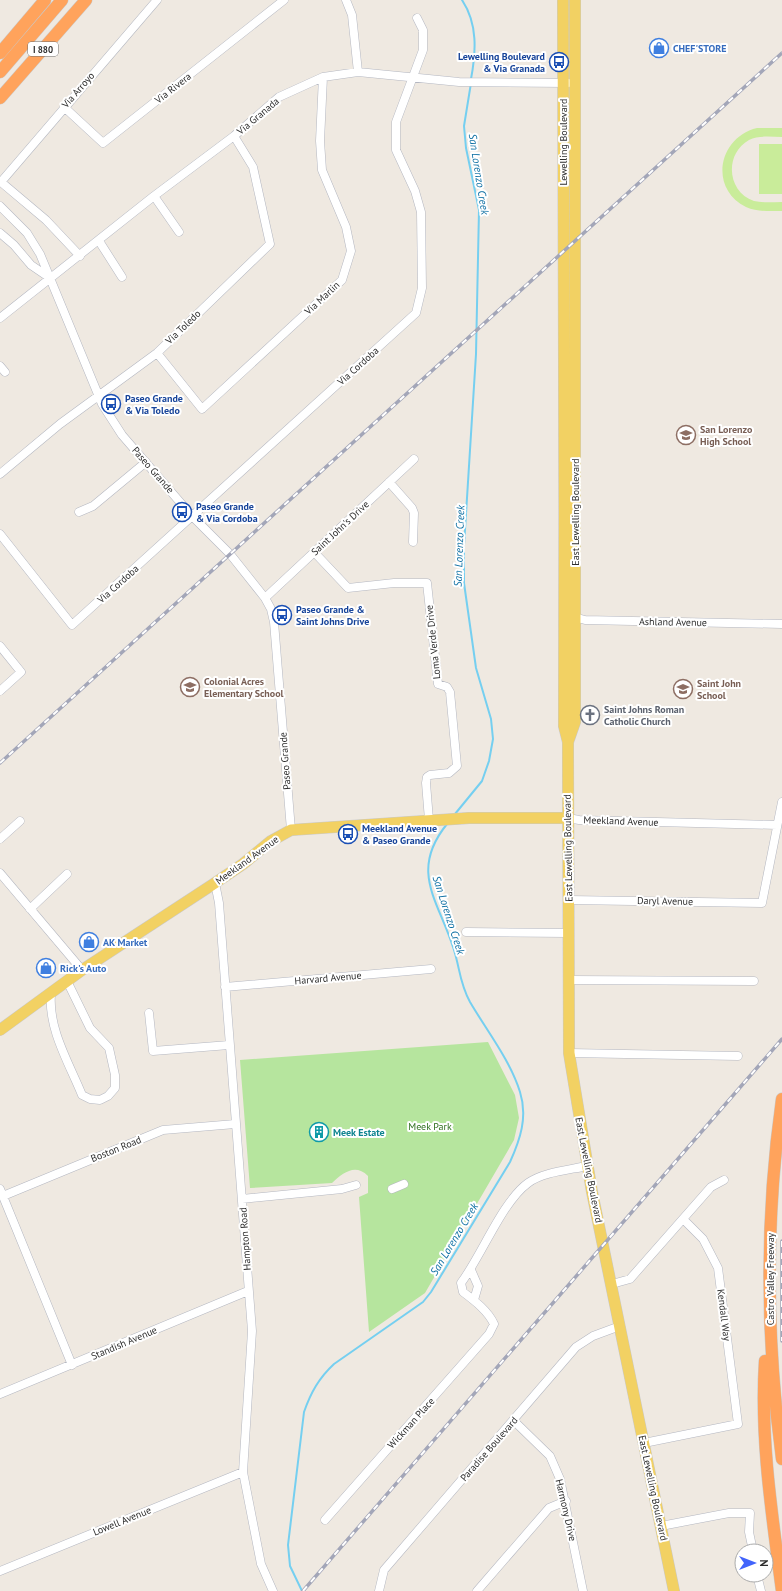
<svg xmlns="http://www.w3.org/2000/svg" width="782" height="1591" font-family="'PT Sans',sans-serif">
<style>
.green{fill:#b6e59e}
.pitch{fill:#c9ec9a}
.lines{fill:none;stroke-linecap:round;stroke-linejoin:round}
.stream{stroke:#75cff0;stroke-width:2}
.minor-casing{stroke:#b4b7c1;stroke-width:9}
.major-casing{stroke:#c9c9c9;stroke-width:12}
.highway-casing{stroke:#c9c9c9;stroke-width:13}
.minor{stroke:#fff;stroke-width:8}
.major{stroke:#f2d163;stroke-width:11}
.highway{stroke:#ffa35c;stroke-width:12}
.rail-casing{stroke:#a3a6b8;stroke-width:3.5}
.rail{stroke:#fff;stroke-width:2;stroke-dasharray:6;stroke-linecap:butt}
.labels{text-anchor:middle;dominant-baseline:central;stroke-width:4;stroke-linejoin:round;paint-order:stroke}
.shield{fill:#fff;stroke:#6d6d6d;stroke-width:1}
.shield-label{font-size:9px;font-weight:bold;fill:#2e2e2e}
.shop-label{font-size:10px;font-weight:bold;fill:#366cbe;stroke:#fff;text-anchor:start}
.transit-label{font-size:10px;font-weight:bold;fill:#164399;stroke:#fff;text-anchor:start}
.street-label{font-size:10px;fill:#2e2e2e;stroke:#fff}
.education-label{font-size:10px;font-weight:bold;fill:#785e54;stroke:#fff;text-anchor:start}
.worship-label{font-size:10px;font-weight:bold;fill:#5b616d;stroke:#fff;text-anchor:start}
.park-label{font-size:10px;fill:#2c6e1b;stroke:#fff}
.culture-label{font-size:10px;font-weight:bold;fill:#0d838f;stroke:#fff;text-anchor:start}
.water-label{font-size:11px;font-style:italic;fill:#0d6fa3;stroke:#fff}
</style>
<rect width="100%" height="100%" fill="#efe9e1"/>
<path class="green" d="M488,1042L515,1095L519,1118L514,1140L425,1293L369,1332L359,1197L368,1193V1176C355,1163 343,1173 332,1183L250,1188L240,1060Z"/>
<path class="pitch" d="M757,128H782V137C771,137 759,135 749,140C724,154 727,192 754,201C763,203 773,202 782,202V211C770,211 757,212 746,207C708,188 719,137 757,128Z
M759,144H782V194H759Z"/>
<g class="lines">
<path class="stream" d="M462,0C478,24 476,52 471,79
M455,814L482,781L489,761L493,739L491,719L476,668L464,583V546L476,354L479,210L466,148L464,126L471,83
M302,1591L290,1566L288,1545L304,1412C311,1392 319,1378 334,1364L423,1302L431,1292L510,1162C520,1140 528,1117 520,1092C510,1060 487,1031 470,1002C459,982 460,967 453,947C438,900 409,871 447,824"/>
<g class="minor-casing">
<path id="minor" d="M346,0L352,15L358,72
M64,107L103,143L284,0
M154,196L179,232
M0,206L27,233L40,254L102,404L122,435L192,516L230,554L265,598L271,609L274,622L291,830
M0,233L14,245L31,265L50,278
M99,241L122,277
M80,256L46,220L1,182L157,0
M0,318L154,196L234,136L279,97L323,77L358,72L459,82L568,83
M157,353L202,409L342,280L351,251L346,227L322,170L320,141L323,77
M0,366L5,372
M0,474L60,424L157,353L270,244L253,167L234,136
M389,482L412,508L414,513L413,542
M79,512L93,506L146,462
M0,534L72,625L416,313L422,288L421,212L415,191L396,150V122L423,50V30L417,18
M314,552L348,588L394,583H427L438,684L447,687L450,692L457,766L449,773L430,775L427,777L426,783L429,820
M265,598L414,459
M570,616L585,620L782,624
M0,646L21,672L0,691
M568,818L579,820L777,825
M0,839L20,821
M0,873L82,970
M215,883L219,903L252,1331L243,1472L261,1564L273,1591
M569,900L762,903L782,802
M30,909L67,874
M466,932L569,933
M569,980L754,981
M225,987L431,969
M51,994C48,1029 69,1063 82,1095L90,1099L100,1100L108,1096L115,1088V1075L109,1048L90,1028L67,981
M149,1013L153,1051L229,1045
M569,1053L738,1056
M0,1189L72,1365
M392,1189L404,1184
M3,1196L163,1130L235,1124
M242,1199L342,1189L356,1185
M471,1270L478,1286L474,1300
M612,1284L630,1279L711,1187L724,1180
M0,1394L248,1291
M514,1421L550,1456L560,1479L583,1591
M644,1443L738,1424L718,1268L703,1239L683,1219
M325,1520L489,1334L494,1324C488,1311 475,1301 463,1292L461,1283C482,1255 502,1202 528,1183C543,1172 569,1170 587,1166
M661,1526L729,1513H750L749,1532L753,1551
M0,1571L243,1472
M757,1575L761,1591
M379,1591L384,1570L576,1347L593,1336L620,1326
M477,1591L549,1508L566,1501"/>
</g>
<g class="major-casing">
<path id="major" d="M563,0C564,242 565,484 564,726L568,742V754L569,1053L592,1192L674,1591
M568,742L575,722V0
M0,1030L82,970L215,883L243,864L271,841L291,830L469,818H568"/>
</g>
<g class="highway-casing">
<path id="highway" d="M0,53L45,0
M0,72L62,0
M0,98L86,0
M782,1099C765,1219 766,1340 782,1459
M765,1361C760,1438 772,1515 782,1591"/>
</g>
<use href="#minor" class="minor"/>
<use href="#major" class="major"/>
<use href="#highway" class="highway"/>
<g class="rail-casing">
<path id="rail" d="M0,763L782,53
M782,1241V1341
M303,1591L782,1039"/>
</g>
<use href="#rail" class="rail"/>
</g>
<defs>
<g id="shop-ring" transform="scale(1)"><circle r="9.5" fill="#fff" stroke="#3f7fe0" stroke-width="1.5"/><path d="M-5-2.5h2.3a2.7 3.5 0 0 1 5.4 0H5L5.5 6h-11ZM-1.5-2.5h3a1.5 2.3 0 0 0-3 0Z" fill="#3f7fe0"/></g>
<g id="bus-ring" transform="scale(1)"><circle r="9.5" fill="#fff" stroke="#1a4fb4" stroke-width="1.5"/><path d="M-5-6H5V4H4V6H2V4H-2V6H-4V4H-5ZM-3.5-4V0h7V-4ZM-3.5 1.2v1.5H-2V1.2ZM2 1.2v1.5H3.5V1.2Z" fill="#1a4fb4"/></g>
<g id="school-ring" transform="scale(1)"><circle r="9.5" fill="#fff" stroke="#8d6e63" stroke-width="1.5"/><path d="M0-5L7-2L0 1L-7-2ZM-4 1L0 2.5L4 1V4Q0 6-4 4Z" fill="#8d6e63"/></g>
<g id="church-ring" transform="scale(1)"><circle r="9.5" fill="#fff" stroke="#6b7280" stroke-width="1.5"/><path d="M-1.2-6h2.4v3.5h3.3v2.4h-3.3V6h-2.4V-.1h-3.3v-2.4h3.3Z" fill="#6b7280"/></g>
<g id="building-ring" transform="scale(1)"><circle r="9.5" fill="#fff" stroke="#0f9aa8" stroke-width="1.5"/><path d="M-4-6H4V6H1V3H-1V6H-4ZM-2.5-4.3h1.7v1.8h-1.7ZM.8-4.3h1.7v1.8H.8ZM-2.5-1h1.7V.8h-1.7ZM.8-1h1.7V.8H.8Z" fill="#0f9aa8"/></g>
</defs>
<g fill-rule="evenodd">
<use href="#shop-ring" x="659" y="48"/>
<use href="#bus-ring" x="559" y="62"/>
<use href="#bus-ring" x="111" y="404"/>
<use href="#school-ring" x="686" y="435"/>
<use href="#bus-ring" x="182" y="512"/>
<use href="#bus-ring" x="282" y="615"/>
<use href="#school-ring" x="190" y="687"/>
<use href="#school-ring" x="683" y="689"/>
<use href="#church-ring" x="590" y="715"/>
<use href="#bus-ring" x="348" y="834"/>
<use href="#shop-ring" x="89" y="942"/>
<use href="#shop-ring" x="46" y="968"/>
<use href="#building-ring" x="319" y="1132"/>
</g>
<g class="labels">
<rect class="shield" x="28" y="42" width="30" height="14" rx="3"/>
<g class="shield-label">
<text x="43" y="49">I 880</text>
</g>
<g class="shop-label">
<text x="673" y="48">CHEF'STORE</text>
<text x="103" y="942">AK Market</text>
<text x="60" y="968">Rick's Auto</text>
</g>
<g class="transit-label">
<text x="545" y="56" text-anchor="end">Lewelling Boulevard<tspan x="545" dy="12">&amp; Via Granada</tspan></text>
<text x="125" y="398">Paseo Grande<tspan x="125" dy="12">&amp; Via Toledo</tspan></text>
<text x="196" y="506">Paseo Grande<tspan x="196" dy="12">&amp; Via Cordoba</tspan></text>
<text x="296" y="609">Paseo Grande &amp;<tspan x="296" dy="12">Saint Johns Drive</tspan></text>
<text x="362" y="828">Meekland Avenue<tspan x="362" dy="12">&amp; Paseo Grande</tspan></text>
</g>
<g class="street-label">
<text transform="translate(173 88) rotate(-38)">Via Rivera</text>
<text transform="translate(78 90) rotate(-49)">Via Arroyo</text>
<text transform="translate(258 116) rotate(-40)">Via Granada</text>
<text transform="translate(563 142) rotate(-90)">Lewelling Boulevard</text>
<text transform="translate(322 298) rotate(-43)">Via Marlin</text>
<text transform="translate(183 327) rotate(-44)">Via Toledo</text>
<text transform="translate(358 366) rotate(-42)">Via Cordoba</text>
<text transform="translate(153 470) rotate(49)">Paseo Grande</text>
<text transform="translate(575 512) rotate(-90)">East Lewelling Boulevard</text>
<text transform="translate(340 528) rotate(-43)">Saint John's Drive</text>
<text transform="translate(118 584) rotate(-42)">Via Cordoba</text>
<text transform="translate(673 622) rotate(1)">Ashland Avenue</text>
<text transform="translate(433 642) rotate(-96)">Loma Verde Drive</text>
<text transform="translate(285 761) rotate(-94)">Paseo Grande</text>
<text transform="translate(621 821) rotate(2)">Meekland Avenue</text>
<text transform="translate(568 848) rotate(-91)">East Lewelling Boulevard</text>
<text transform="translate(247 860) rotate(-36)">Meekland Avenue</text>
<text transform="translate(665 901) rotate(1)">Daryl Avenue</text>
<text transform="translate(328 978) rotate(-5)">Harvard Avenue</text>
<text transform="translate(116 1149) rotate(-22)">Boston Road</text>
<text transform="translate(589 1170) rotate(79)">East Lewelling Boulevard</text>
<text transform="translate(245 1239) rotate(-94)">Hampton Road</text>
<text transform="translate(770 1279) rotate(-90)">Castro Valley Freeway</text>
<text transform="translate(724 1315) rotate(83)">Kendall Way</text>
<text transform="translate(124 1343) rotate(-23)">Standish Avenue</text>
<text transform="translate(411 1423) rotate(-48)">Wickman Place</text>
<text transform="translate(489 1449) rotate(-49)">Paradise Boulevard</text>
<text transform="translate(653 1488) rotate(78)">East Lewelling Boulevard</text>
<text transform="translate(566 1510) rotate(77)">Harmony Drive</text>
<text transform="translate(122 1521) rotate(-22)">Lowell Avenue</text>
</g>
<g class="education-label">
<text x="700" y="429">San Lorenzo<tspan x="700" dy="12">High School</tspan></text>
<text x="204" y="681">Colonial Acres<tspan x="204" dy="12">Elementary School</tspan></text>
<text x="697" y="683">Saint John<tspan x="697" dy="12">School</tspan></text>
</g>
<g class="worship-label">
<text x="604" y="709">Saint Johns Roman<tspan x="604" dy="12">Catholic Church</tspan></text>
</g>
<g class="park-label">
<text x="430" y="1126">Meek Park</text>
</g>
<g class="culture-label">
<text x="333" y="1132">Meek Estate</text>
</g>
<g class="water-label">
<text transform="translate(479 174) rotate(81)">San Lorenzo Creek</text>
<text transform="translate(459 546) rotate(-88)">San Lorenzo Creek</text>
<text transform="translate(449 915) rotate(72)">San Lorenzo Creek</text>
<text transform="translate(454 1239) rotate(-59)">San Lorenzo Creek</text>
</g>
</g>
<g transform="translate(754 1563) rotate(90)"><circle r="19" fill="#ffffff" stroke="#ababab"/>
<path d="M0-3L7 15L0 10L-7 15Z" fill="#4264fb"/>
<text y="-6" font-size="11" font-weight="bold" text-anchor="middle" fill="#2e2e2e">N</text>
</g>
</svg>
